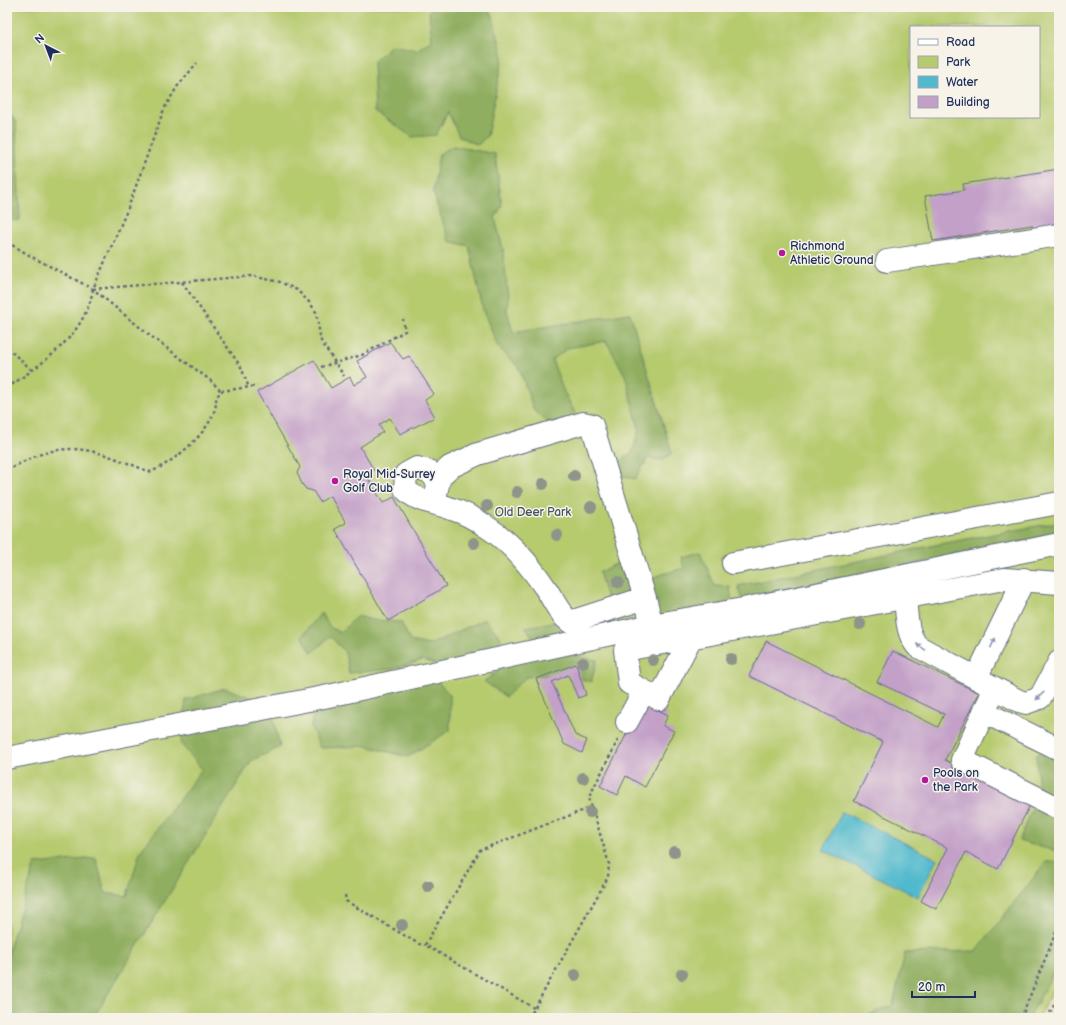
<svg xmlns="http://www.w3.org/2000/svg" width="1066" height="1025" font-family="'Balsamiq Sans',sans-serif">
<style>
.green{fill:#b6ca6e;stroke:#687c66;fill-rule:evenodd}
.forest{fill:#90ae61;stroke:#566e60}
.water{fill:#50b9cd;stroke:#367496}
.building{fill:#c3a0c8}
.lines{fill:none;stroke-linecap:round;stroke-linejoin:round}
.minor-casing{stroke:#636d7e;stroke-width:24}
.path{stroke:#636d7e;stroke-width:2.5;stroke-dasharray:3 3;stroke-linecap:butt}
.minor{stroke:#fff;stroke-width:22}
.tree{fill:#8d948a}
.oneway{fill:#8d97ae}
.poi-dot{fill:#b5179e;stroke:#f7f3e8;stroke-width:1.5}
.labels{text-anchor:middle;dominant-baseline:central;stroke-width:3;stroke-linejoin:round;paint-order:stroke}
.poi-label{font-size:12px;fill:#1b2f5e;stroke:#f7f3e8;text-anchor:start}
.park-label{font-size:12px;fill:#425662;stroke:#f7f3e8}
</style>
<rect width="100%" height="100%" fill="#f7f3e8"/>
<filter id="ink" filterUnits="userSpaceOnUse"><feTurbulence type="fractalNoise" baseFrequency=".025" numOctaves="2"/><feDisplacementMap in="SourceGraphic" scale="8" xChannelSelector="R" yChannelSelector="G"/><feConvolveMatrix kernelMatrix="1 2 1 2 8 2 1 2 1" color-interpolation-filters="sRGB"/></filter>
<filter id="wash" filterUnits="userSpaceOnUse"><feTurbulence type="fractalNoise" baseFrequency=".012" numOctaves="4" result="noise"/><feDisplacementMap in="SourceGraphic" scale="16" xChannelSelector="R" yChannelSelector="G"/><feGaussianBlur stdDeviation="0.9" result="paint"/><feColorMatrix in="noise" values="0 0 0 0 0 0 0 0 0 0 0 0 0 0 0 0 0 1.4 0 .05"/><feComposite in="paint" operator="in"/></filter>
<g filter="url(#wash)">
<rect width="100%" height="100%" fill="#e8e0ba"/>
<path class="green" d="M7,7H1059V979L1038,1018H7ZM911,27H1039V117H911Z"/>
<path class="forest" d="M436,7H483L492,14L503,56L487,136L478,145L459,136L448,112L436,135L412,137L375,111L373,62L392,45L417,50L432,40L429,11Z
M7,110L16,122L20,220L7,221Z
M453,146L495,154L502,206L495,218L503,249L508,296L507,311L513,332L630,313L672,453L663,460L648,458L635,479L621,476L619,462L633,452L639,429L625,375L606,341L568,348L552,360L564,392L585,431L569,439L534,411L519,368L498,347L483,310L469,246L449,241L433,192L439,154Z
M1059,522V534L742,599L738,586L940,544Z
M700,552L715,586L730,587L732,604L537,645L526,627L554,622L573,613L608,602L599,572L618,563L632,573L636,582L684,568L681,557Z
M321,613L330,627L340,633L357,616L372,620L401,622L410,641L429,645L485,619L501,638L495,663L460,672L423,660L392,669L349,673L345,652L330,636L312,653L302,636Z
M557,653L597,660L591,682L564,673L526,677L506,697L484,681L516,659Z
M435,679L450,695V730L408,757L366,746L320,748L311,727L315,704Z
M225,688L270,704L280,747L251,761L93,1018H7V956L35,864L96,858L105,893L127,896L140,852L202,769L181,744L186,700Z
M1056,740H1059V852L1019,841L1039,792L1036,755Z
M1046,862H1059V962L1029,1018H861L893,1005L905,953L976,951Z"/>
<path class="water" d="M842,812L937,859L918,897L823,850Z"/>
<g id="blocks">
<path class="building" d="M1059,169V223L1048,225L1049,230L1033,233L1032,225L933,241L925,196L964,190L963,184Z
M390,342L403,359L409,356L434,394L425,400L435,417L400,434L390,418L379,425L383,432L360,447L374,470L366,475L383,503L394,497L446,586L388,621L335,529L346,523L330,496L320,502L313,491L306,489L302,484L297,473L300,467L257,392L314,360L331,388L350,377L354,385L367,377L357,361Z
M766,641L938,727L944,714L877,682L893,651L979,693L945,760L1031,803L998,869L966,852L936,909L921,901L948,848L854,801L883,742L749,676Z
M576,664L586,695L578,698L568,675L552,682L575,735L587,740L582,753L564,744L536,679Z
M643,702L668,715L663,726L674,731L645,787L626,776L617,795L600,786Z"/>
</g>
</g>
<g filter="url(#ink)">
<use href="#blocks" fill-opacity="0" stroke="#636d7e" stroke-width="1"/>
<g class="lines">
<g class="minor-casing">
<path id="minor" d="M887,261L1059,235
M438,482L429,471L417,468L406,474L405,489C417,502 433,502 449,508C462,512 476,519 487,527C509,541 529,564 544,586C553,598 558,613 570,622L645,598L652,625
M436,494L440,476L450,467L478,454L583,423L592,425L645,598
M733,563L1059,503
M905,598C907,615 906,632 917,646L1019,701L1026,703L1040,698L1059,662
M691,638L659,699L629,683L625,650L1004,579L1059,583
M976,678L1024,579
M995,688L962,760L1058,808L1059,805
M984,712L1059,749
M627,722L644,691
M7,758L324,697L652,625L743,609L1059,544"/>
</g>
<path class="path" d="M7,242L34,258L93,289L148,334L210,380L221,391
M182,282L241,367L249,388
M93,289L252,276L280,282L297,290L310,303L316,312L321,341L344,376
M7,348L32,370
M321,367L362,355L405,331L403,319
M7,388C44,362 85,336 93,289L128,208L164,109L177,87L197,63
M7,471C64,435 93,449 150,472C174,463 219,426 216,398L221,391L257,386
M345,895L346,901L419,944L425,945
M534,1008L425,945L480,850L592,807
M529,1018L608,877L609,864L589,797L618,740
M1021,1018L1059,925
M1047,1018L1059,996"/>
<use href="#minor" class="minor"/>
</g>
<g class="tree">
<circle cx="574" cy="476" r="6"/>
<circle cx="543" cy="484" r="6"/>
<circle cx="517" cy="492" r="6"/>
<circle cx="487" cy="506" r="6"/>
<circle cx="591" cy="507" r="6"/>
<circle cx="557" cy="535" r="6"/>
<circle cx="474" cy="543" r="6"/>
<circle cx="618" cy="582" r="6"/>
<circle cx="860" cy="624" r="6"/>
<circle cx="731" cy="659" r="6"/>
<circle cx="653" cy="660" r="6"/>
<circle cx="583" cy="663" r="6"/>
<circle cx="583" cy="778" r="6"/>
<circle cx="590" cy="812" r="6"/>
<circle cx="674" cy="852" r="6"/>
<circle cx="428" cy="886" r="6"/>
<circle cx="402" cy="925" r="6"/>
<circle cx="682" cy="974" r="6"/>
<circle cx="575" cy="975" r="6"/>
</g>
<defs><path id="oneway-solid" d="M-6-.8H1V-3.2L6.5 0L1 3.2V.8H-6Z"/></defs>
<g class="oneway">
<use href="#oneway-solid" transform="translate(993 643) rotate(-64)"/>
<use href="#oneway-solid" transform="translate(921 647) rotate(-146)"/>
<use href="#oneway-solid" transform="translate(1040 696) rotate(136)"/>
</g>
</g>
<g class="poi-dot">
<circle cx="782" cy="253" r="4"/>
<circle cx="335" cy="481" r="4"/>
<circle cx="925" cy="780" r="4"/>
</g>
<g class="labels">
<g class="poi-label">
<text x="790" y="246">Richmond<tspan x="790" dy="14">Athletic Ground</tspan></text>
<text x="343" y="474">Royal Mid-Surrey<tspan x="343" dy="14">Golf Club</tspan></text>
<text x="933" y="773">Pools on<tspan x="933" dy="14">the Park</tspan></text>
</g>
<g class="park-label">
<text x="533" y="512">Old Deer Park</text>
</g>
</g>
<rect width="1066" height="1025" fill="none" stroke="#f7f3e8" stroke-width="24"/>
<rect x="910" y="26" width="130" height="92" fill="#f7f3e8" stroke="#9fa5b1"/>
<rect x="918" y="39" width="20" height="6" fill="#ffffff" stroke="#9fa5b1"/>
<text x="946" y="46" font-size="12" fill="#1b2f5e">Road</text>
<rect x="918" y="56" width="20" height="12" fill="#b6ca6e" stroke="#9fa5b1"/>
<text x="946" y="66" font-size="12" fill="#1b2f5e">Park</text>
<rect x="918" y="76" width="20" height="12" fill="#50b9cd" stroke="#9fa5b1"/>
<text x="946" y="86" font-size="12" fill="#1b2f5e">Water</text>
<rect x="918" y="96" width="20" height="12" fill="#c3a0c8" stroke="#9fa5b1"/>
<text x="946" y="106" font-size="12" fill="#1b2f5e">Building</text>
<g transform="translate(46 46) rotate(318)" stroke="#f7f3e8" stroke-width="3" paint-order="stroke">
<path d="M0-3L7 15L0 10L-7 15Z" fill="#1b2f5e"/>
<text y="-6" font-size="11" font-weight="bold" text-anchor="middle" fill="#1b2f5e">N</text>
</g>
<path d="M912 991v6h63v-6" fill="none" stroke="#1b2f5e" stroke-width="2"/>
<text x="918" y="991" font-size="12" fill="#1b2f5e" stroke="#f7f3e8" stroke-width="3" paint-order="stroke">20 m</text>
</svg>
